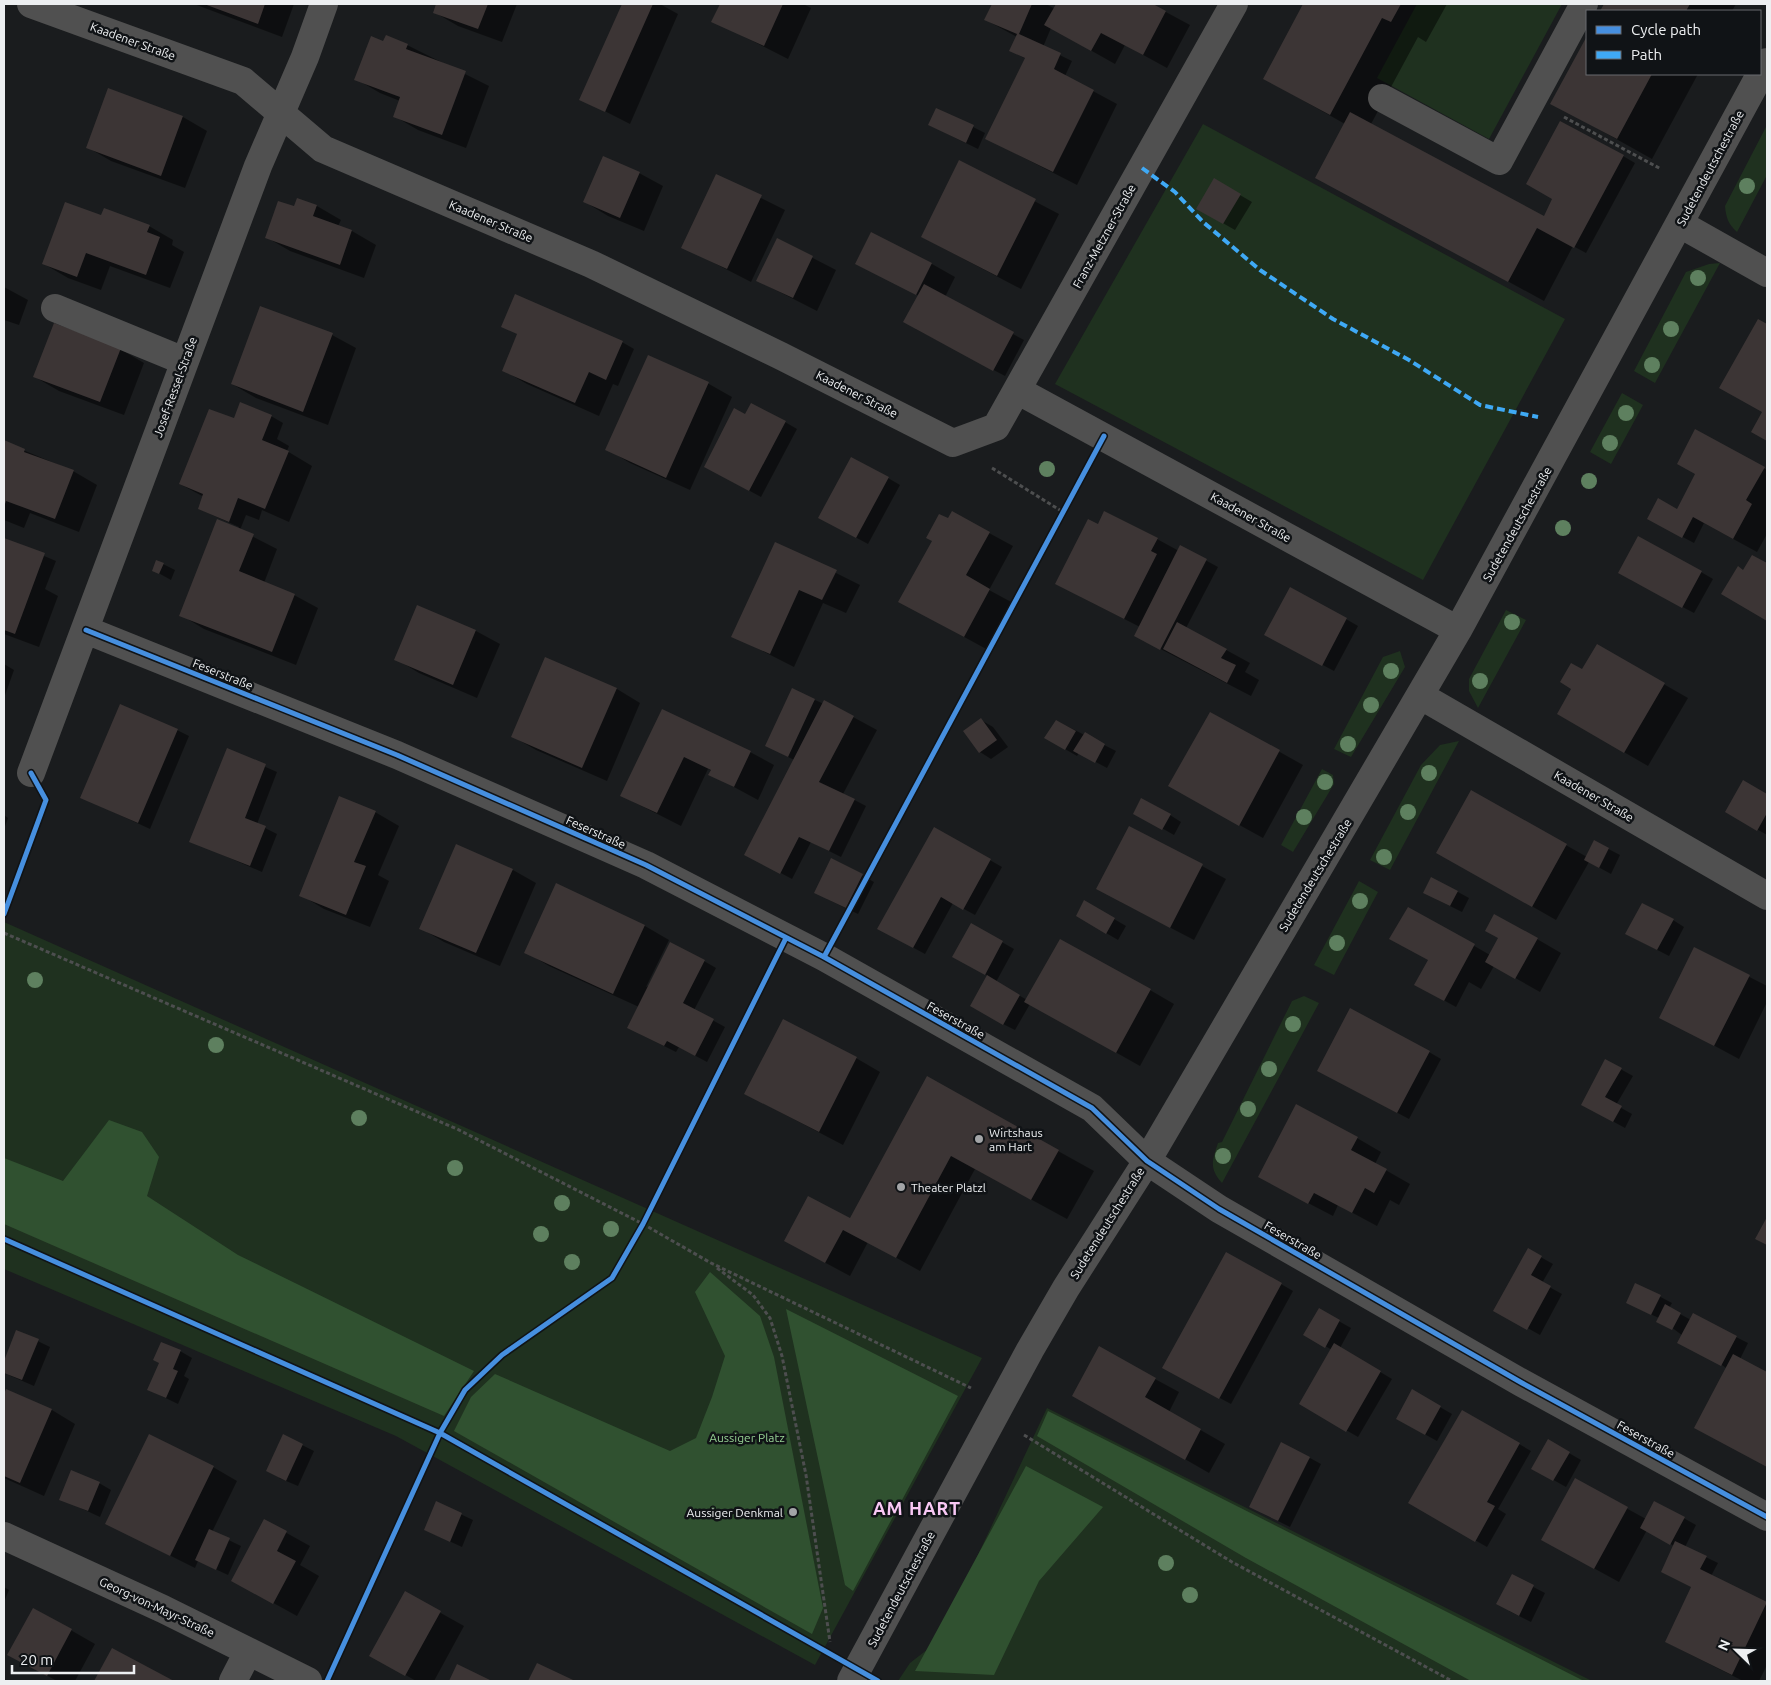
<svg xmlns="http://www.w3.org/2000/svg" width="1771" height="1685" font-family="Ubuntu,sans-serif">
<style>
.green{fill:#1f311f}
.forest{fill:#305130}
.shadow{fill:#0007}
.building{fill:#3c3535}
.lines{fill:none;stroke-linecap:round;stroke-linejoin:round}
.path{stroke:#4d4e4f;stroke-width:3;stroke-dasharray:4 2.5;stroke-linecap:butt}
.minor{stroke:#505050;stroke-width:28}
.quiet{stroke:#3fa9f5;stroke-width:4;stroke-dasharray:8 4;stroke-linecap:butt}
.cycleway-casing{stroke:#101316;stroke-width:8}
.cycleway{stroke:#468fdf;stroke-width:5}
.tree{fill:#5e805f}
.poi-dot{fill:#a3a5a7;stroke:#101316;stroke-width:2}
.labels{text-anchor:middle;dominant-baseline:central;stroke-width:5;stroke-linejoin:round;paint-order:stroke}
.street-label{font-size:12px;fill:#edeff1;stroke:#101316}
.poi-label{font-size:12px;fill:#edeff1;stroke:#101316;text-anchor:start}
.park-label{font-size:12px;fill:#96d194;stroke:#101316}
.district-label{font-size:18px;font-weight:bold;letter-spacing:1px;fill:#f9c8f5;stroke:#101316}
</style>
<rect width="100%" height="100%" fill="#1a1c1e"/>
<path class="green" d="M1417,4H1562L1489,139L1377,78Z
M1203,124L1565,319L1423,580L1055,384Z
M1767,125V175L1737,232C1728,224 1726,217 1725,206Z
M1720,263L1655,383L1634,371L1686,272L1709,264Z
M1622,393L1643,405L1611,464L1590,452Z
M1506,610L1526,620L1478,708L1469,691V679Z
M1400,651L1405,667L1351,757L1334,749L1383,657Z
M1459,741L1390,870L1370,860L1421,765L1440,745Z
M1322,769L1333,775L1334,784L1293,852L1281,845Z
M1359,881L1378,892L1334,975L1314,965Z
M4,922L982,1358L815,1665L396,1436L4,1269Z
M1304,996L1319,1003L1222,1183C1209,1168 1212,1161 1218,1143L1222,1142L1292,1001Z
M1047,1408L1592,1681H898L910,1663L937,1642Z"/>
<path class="forest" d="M109,1120L142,1132L159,1157L147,1196L238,1255L474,1371L444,1416L4,1224V1158L63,1181Z
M710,1272L760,1316L774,1357L823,1608L812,1634L454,1431L471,1397L495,1374L670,1451L696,1438L712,1397L725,1356L695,1292Z
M786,1309L958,1396L853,1591L845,1585Z
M1048,1411L1584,1681H1471L1246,1558L1037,1436Z
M1026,1466L1103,1507L1039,1581L994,1675L915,1671Z"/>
<path class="shadow" d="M194,4H294L282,37Z
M438,4H517L502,42L458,26L434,12Z
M623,4H660L678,14L630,124L581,99Z
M721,4H803L811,8L788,59L713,21Z
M993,4H1046L1055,9L1057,4H1151L1190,25L1167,68L1125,45L1115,64L1051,28L1043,47L1072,61L1065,76L1117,104L1077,185L987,139L1026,59L1010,50L1017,37L986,20Z
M1305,4H1447L1426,42L1418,37L1371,124L1544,217L1623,156L1635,163L1586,253L1573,246L1544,301L1317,177L1345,124L1265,79Z
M1606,4H1736L1732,11H1602Z
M1587,38V74H1698L1652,159L1552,103Z
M384,43L407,45L489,86L466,148L418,130L394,116L400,101L380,93L356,79Z
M109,89L183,117L207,131L185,188L111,161L87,147Z
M937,109L985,133L978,149L929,125Z
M960,162L1059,214L1021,289L922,237Z
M639,173L663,186L644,231L608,216L585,202Z
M717,176L785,210L751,282L683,247Z
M1214,180L1252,202L1235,230L1198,209Z
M298,199L317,206L341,220L338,226L352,231L376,245L364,278L290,251L266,237L295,207Z
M102,217L149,226L173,240L172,245L184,252L170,288L110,266L101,290L68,278L44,264Z
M778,240L836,270L817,311L758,281Z
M856,263L932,264L955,277L945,297L1024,340L1005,376L916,329L919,296Z
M4,287L28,300L19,325L4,320Z
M261,308L332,335L356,348L328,425L256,398L232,384Z
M1758,321L1767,326V440L1753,432L1764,412Z
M503,326L622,342L634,349L618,386L613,384L599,416L527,384L503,370L519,335Z
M120,349L144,363L124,415L59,391L35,377Z
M649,356L709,384L732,397L690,490L630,463L607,449Z
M745,415L785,422L797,429L761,497L717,473Z
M271,416L283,423L277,439L289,446L287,451L312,466L289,522L262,510L259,520L246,515L240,530L277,549L264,583L294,595L318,608L296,665L204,629L181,615L239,527L199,509L204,497L180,484L241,422Z
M1696,431L1767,470V534L1757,552L1704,523L1694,543L1660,525L1678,511L1697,474Z
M4,442L73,471L97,485L79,532L30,513L24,528L4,520Z
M888,478L900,485L868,544L831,524Z
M1098,525L1157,539L1179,551L1181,547L1218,567L1186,628L1250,663L1245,672L1259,680L1251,696L1147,642L1140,627L1081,597Z
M989,533L1013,546L989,590L1013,603L988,650L924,615L933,541Z
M4,539L56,561L45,589L58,596L39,647L4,634Z
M776,543L860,585L846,613L823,603L794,667L733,636Z
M1753,557L1767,565V620L1723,594L1744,572Z
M163,564L175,570L171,580L153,570Z
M1701,572L1713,579L1694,613L1631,580Z
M418,606L476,631L500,644L477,698L419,673L396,659Z
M1346,619L1358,626L1334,671L1278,641Z
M1597,646L1688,698L1648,766L1558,714Z
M546,659L617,689L640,703L607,781L536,750L512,736Z
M4,664L14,670L4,698Z
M815,700L853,717L877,730L843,794L866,806L841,857L811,842L792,879L758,861L794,760L767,746Z
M662,710L750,752L774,765L758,800L710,774L712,771L708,769L681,826L622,796Z
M1210,713L1303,765L1263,838L1194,800Z
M981,720L993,727L1008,747L991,759L980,752L965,732Z
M1057,721L1116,751L1107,768L1079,753L1077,756L1046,738Z
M177,730L189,736L150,829L81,797Z
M227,750L277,772L257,824L277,834L262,872L191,841Z
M1744,782L1767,795V835L1727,812Z
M1472,792L1587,857L1595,842L1620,855L1611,874L1589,862L1556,920L1438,853Z
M375,812L399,826L378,875L389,881L370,927L324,909L301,895Z
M1135,813L1170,815L1181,822L1174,835Z
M4,815L8,818L4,829Z
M1130,827L1226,879L1194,940L1121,902Z
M934,828L1002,867L975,915L953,903L925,954L890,935Z
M832,859L874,882L858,914L827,899Z
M513,870L536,883L500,966L444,942L420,928Z
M557,885L645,926L669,940L646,987L704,961L716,968L694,1010L725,1027L707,1062L679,1047L676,1052L640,1034L639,1007L549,966L526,952Z
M1458,892L1469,898L1462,912L1436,899Z
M1085,902L1126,926L1118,940L1077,916Z
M1408,908L1490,955L1537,939L1561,953L1540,992L1494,966L1481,989L1469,982L1456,1007L1427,991L1429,960Z
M1673,920L1684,927L1669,956L1638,940Z
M972,925L1014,949L996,982L1027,1000L1150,990L1174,1004L1140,1066L1030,1004L1015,1030L1003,1024L988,976L953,956Z
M1695,949L1767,986V1002L1739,1059L1661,1017Z
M1429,1052L1441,1059L1409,1119L1330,1077Z
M856,1058L880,1072L843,1145L746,1094Z
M1606,1061L1633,1076L1616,1105L1632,1114L1625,1128L1594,1111Z
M900,1128L1058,1151L1094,1171L1067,1219L975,1169L920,1271L868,1242L850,1276L809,1254L850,1220Z
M1357,1138L1381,1152L1375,1164L1410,1184L1399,1205L1390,1200L1377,1226L1338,1205L1333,1216L1283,1190Z
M1528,1250L1553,1264L1542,1283L1562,1294L1540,1335L1495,1310Z
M1281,1284L1293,1291L1231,1404L1175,1374Z
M1636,1284L1672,1303L1669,1308L1691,1320L1736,1337L1748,1343L1740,1359L1767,1374V1466L1707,1434L1726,1368L1659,1318L1639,1309Z
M1319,1310L1351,1328L1340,1348L1392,1379L1358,1437L1301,1404L1332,1350L1305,1334Z
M17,1331L50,1347L34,1386L4,1373V1364Z
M180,1351L192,1358L184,1376L189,1379L178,1404L149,1390L160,1363Z
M1155,1379L1179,1392L1169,1412L1225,1444L1209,1473L1074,1395Z
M7,1390L52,1410L75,1424L44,1496L4,1478V1397Z
M1412,1391L1452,1414L1437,1441L1397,1419Z
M1462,1411L1531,1451L1498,1509L1506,1514L1487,1547L1410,1503Z
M1548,1441L1581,1460L1566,1487L1532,1468Z
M302,1445L314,1451L298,1486L279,1478Z
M1310,1458L1321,1464L1290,1527L1262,1513Z
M213,1467L237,1481L212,1532L241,1546L228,1575L198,1561L195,1568L107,1524Z
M1575,1480L1646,1519L1655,1502L1696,1525L1685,1547L1718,1563L1711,1576L1767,1603V1665L1759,1681H1743L1666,1642L1693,1587L1674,1546L1647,1530L1619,1582L1566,1553Z
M99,1483L111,1490L100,1517L61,1499Z
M437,1503L473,1520L462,1547L425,1530Z
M265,1521L310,1546L300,1565L319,1576L297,1616L257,1594Z
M1512,1576L1545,1593L1531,1622L1509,1611Z
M4,1587L9,1590L4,1602Z
M405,1593L464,1626L434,1681H416L371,1655Z
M34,1609L95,1644L75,1681H57L33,1668Z
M113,1650L171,1681H96Z"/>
<path class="building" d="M204,4H265L258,24Z
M436,4H488L478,29L433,13Z
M622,4H653L605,112L579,100Z
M720,4H783L764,46L711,22Z
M992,4H1032L1019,34L1061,53L1054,69L1094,90L1053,172L985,139L1025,58L1009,51L1017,34L984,20Z
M1056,4H1153L1166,11L1143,55L1101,33L1091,51L1044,25Z
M1303,4H1401L1391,22L1382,18L1330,115L1263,79Z
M1604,4H1690L1686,11H1600Z
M386,35L408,44L406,49L466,71L442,135L393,117L400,97L354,80L371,36L383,41Z
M1587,36V74H1652L1617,139L1550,104Z
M108,88L183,116L161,176L86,148Z
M936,108L974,125L966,143L928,125Z
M1350,112L1544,216L1552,199L1526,184L1560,121L1624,155L1574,248L1537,228L1508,282L1315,178Z
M603,156L640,172L620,218L583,202Z
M959,160L1036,199L997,276L921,237Z
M716,174L762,195L727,269L681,248Z
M1214,178L1241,194L1223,224L1196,209Z
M297,198L317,205L313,216L352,230L340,265L265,238L278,201L294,206Z
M65,202L101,215L104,208L150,225L147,232L160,237L146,275L86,253L77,277L42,264Z
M871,232L932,263L916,295L855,264Z
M777,238L813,256L793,298L756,281Z
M924,284L1014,332L993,371L903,322Z
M515,294L623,341L606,380L589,372L575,403L502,371L517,334L501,327Z
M260,306L333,333L303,412L231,384Z
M1758,319L1767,324V441L1751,432L1762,412L1719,388Z
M54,323L121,348L100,402L33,377Z
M648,355L709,382L666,478L605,450Z
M240,402L272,415L262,440L289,451L265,509L238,498L229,522L198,509L203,494L179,484L209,409L234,418Z
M751,403L786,421L749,491L704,467L734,408L745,414Z
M1695,429L1765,467L1746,500L1752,504L1733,539L1693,517L1682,538L1647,519L1658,498L1677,509L1695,474L1677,464Z
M4,440L25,449L24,452L74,470L55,519L6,501L4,507Z
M851,457L889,477L856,538L818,518Z
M952,511L990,532L966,575L990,589L964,637L898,602L932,541L926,538L939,514L948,518Z
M1104,511L1158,538L1151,551L1157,554L1124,619L1055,584L1088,519L1098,524Z
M217,519L254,534L239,571L295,594L272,652L179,616Z
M1638,536L1702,571L1682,608L1618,573Z
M4,538L45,553L15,634L4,630Z
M775,542L837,570L822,600L799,590L770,654L731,637Z
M1180,545L1207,559L1160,650L1134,636Z
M1752,555L1767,563V621L1721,594L1738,566L1743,570Z
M156,560L164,563L159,574L152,571Z
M1290,587L1347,618L1322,666L1264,635Z
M417,605L476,630L453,685L394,660Z
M1177,622L1227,649L1221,658L1236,665L1227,683L1163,649Z
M1597,644L1665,683L1624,753L1557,714L1571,689L1560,682L1571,663L1582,669Z
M545,657L617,688L582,768L511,737Z
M792,688L815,699L788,757L765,746Z
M824,700L854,716L819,782L855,799L829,851L799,837L780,874L744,855Z
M120,704L178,729L138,823L80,798Z
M662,709L751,751L734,787L708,775L711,770L684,757L657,813L620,796Z
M1210,712L1280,750L1239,826L1168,786Z
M981,718L997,740L979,753L963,731Z
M1056,720L1076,731L1065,750L1044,738Z
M1085,732L1105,744L1095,763L1073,751Z
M227,748L266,764L245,818L266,826L250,866L189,842Z
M1743,780L1767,794V813L1757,831L1725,812Z
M1471,790L1567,844L1532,907L1436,853Z
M339,796L376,811L354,862L366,866L346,915L299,896Z
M1141,798L1171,814L1162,830L1133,814Z
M1129,826L1203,864L1170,928L1096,889Z
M934,827L991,859L963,910L941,897L913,948L877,929Z
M1594,840L1609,848L1599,868L1584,860Z
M456,844L513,869L476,953L419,929Z
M831,858L863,874L846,908L814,893Z
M1431,877L1458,891L1450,906L1423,893Z
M556,883L645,925L613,994L524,953Z
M1084,900L1115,918L1106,934L1076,916Z
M1642,903L1674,919L1657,950L1625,934Z
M1408,907L1475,944L1444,1001L1414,985L1428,960L1389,939Z
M1494,914L1538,938L1515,979L1485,962L1498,938L1485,931Z
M971,923L1003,941L985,975L952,957Z
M1060,939L1151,989L1116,1053L1024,1002Z
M670,942L705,960L683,1003L714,1019L695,1056L667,1041L664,1046L627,1028Z
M1694,947L1750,975L1714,1046L1659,1018Z
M987,975L1020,995L1003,1025L970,1006Z
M1350,1008L1430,1051L1397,1113L1317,1071Z
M783,1019L857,1057L819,1132L744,1094Z
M1605,1059L1622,1068L1605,1097L1622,1106L1613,1122L1581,1105Z
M927,1076L1059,1150L1031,1200L951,1156L896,1258L843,1230L825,1263L784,1241L808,1196L850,1218Z
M1296,1104L1358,1137L1351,1150L1387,1169L1374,1193L1365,1188L1352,1213L1314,1193L1308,1204L1258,1177Z
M1767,1217V1245L1755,1239Z
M1528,1248L1542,1256L1531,1275L1551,1286L1527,1330L1493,1311Z
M1226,1252L1282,1283L1219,1399L1162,1368Z
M1635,1283L1661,1295L1651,1315L1626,1303Z
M1665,1304L1681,1313L1672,1330L1656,1322Z
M1319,1308L1340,1320L1325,1348L1303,1335Z
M1693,1313L1737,1336L1721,1366L1677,1343Z
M16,1330L39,1339L22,1380L4,1373V1361Z
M161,1342L181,1350L173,1369L178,1371L166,1398L147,1390L159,1363L153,1360Z
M1334,1343L1381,1371L1346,1432L1299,1404Z
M1099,1346L1156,1378L1145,1397L1201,1429L1185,1460L1072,1396Z
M1733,1354L1767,1372V1467L1694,1428Z
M6,1389L52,1409L20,1483L4,1476V1394Z
M1412,1389L1441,1406L1425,1435L1396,1419Z
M1462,1410L1520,1443L1487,1502L1495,1506L1475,1542L1408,1503Z
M149,1434L214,1466L170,1556L105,1524Z
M283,1434L303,1444L286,1481L266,1471Z
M1548,1439L1570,1452L1553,1481L1531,1469Z
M1281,1442L1310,1457L1278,1521L1249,1507Z
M71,1470L100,1482L88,1511L59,1500Z
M1575,1478L1628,1507L1594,1569L1541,1540Z
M436,1501L462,1513L450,1542L424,1530Z
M1654,1501L1685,1517L1670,1545L1640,1528Z
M264,1519L287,1531L277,1551L296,1561L273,1604L231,1581Z
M209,1529L230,1538L216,1570L195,1560Z
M1675,1541L1707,1556L1700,1569L1767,1602L1732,1675L1665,1642L1691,1587L1661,1572Z
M1512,1574L1534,1585L1519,1616L1496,1604Z
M405,1591L441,1611L405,1676L369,1656Z
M33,1608L72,1629L47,1676L7,1655Z
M112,1648L174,1681H94Z
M537,1663L571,1679L575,1681H528Z
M457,1664L492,1681H449Z"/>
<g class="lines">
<path class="path" d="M1564,117L1661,169
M992,468L1063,512
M4,933L457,1129L643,1224L711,1263L971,1388
M717,1268L753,1295L770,1318L782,1356L806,1475L830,1642
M1024,1435L1232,1562L1452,1681"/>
<path class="minor" d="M31,4L243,81L323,149L591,264L781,356L953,443L996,427L1234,4
M1382,98L1499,161L1584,4
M1680,224L1767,273
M55,308L184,361
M1017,390L1458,630
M86,630L397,755L646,865L824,957L1092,1108L1147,1161L1219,1209L1522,1383L1767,1517
M1421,696L1767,896
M31,773L258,166L305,57L324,4
M4,1536L163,1609L308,1681
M233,1681L248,1652
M851,1681L1030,1350L1066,1288L1147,1161L1458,630L1767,62"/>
<path class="quiet" d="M1142,168L1175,192L1203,222L1260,270L1333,319L1409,360L1480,405L1538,417"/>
<g class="cycleway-casing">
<path id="cycleway" d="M86,630L397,755L646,865L824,957L1092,1108L1147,1161L1219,1209L1522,1383L1767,1517
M4,914L46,800L31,773
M824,957L1104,436
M4,1239L440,1433L878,1681
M327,1681L440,1433L465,1390L502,1355L612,1278L643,1224L786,938"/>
</g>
<use href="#cycleway" class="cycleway"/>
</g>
<g class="tree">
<circle cx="1747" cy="186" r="8"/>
<circle cx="1698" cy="278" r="8"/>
<circle cx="1671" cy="329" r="8"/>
<circle cx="1652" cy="365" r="8"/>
<circle cx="1626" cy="413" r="8"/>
<circle cx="1610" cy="443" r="8"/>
<circle cx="1047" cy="469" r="8"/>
<circle cx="1589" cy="481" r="8"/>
<circle cx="1563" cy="528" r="8"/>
<circle cx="1512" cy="622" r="8"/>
<circle cx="1391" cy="671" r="8"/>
<circle cx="1480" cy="681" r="8"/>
<circle cx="1371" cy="705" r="8"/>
<circle cx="1348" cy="744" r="8"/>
<circle cx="1429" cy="773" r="8"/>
<circle cx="1325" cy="782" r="8"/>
<circle cx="1408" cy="812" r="8"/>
<circle cx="1304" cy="817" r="8"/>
<circle cx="1384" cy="857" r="8"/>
<circle cx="1360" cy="901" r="8"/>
<circle cx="1337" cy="943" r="8"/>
<circle cx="35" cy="980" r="8"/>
<circle cx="1293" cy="1024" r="8"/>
<circle cx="216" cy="1045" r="8"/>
<circle cx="1269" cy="1069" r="8"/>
<circle cx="1248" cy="1109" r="8"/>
<circle cx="359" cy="1118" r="8"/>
<circle cx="1223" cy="1156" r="8"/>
<circle cx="455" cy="1168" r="8"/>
<circle cx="562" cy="1203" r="8"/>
<circle cx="611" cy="1229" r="8"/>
<circle cx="541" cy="1234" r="8"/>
<circle cx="572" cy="1262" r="8"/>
<circle cx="1166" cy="1563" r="8"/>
<circle cx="1190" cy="1595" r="8"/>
</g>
<g class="poi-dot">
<circle cx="979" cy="1139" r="5"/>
<circle cx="901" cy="1187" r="5"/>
<circle cx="793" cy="1512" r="5"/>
</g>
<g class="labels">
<g class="street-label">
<text transform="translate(133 41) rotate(20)">Kaadener Straße</text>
<text transform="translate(1710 168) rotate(-62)">Sudetendeutschestraße</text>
<text transform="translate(491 221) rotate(23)">Kaadener Straße</text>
<text transform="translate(1104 236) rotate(-61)">Franz-Metzner-Straße</text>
<text transform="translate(175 387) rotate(-70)">Josef-Ressel-Straße</text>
<text transform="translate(857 394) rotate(27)">Kaadener Straße</text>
<text transform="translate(1251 517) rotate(29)">Kaadener Straße</text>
<text transform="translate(1517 524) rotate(-61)">Sudetendeutschestraße</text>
<text transform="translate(223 674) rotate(22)">Feserstraße</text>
<text transform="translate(1594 796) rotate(30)">Kaadener Straße</text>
<text transform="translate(596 832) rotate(24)">Feserstraße</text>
<text transform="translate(1315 875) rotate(-59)">Sudetendeutschestraße</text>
<text transform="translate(956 1020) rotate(29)">Feserstraße</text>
<text transform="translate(1107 1223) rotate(-58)">Sudetendeutschestraße</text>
<text transform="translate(1293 1240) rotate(30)">Feserstraße</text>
<text transform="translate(1646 1439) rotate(29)">Feserstraße</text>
<text transform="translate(901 1589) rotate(-62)">Sudetendeutschestraße</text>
<text transform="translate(157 1607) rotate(25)">Georg-von-Mayr-Straße</text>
</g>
<g class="poi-label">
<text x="989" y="1132">Wirtshaus<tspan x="989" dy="14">am Hart</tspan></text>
<text x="911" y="1187">Theater Platzl</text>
<text x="783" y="1512" text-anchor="end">Aussiger Denkmal</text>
</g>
<g class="park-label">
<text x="747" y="1437">Aussiger Platz</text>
</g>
<g class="district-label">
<text x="917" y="1508">AM HART</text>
</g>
</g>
<rect width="1771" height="1685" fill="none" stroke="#edeff1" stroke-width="10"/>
<rect x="1586" y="10" width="175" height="65" fill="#101316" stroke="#686b6e"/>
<rect x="1596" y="26" width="25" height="8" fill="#468fdf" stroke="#686b6e"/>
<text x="1631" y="35" font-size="15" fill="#edeff1">Cycle path</text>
<rect x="1596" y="51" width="25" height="8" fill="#3fa9f5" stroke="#686b6e"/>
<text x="1631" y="60" font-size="15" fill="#edeff1">Path</text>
<g transform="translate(1736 1650) rotate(293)" stroke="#101316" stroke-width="4" paint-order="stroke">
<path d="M0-4L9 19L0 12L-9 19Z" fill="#edeff1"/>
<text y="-8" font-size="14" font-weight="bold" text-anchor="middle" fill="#edeff1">N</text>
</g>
<path d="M12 1665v8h122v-8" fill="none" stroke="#edeff1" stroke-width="2.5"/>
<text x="20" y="1665" font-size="15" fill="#edeff1" stroke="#101316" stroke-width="4" paint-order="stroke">20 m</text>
</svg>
